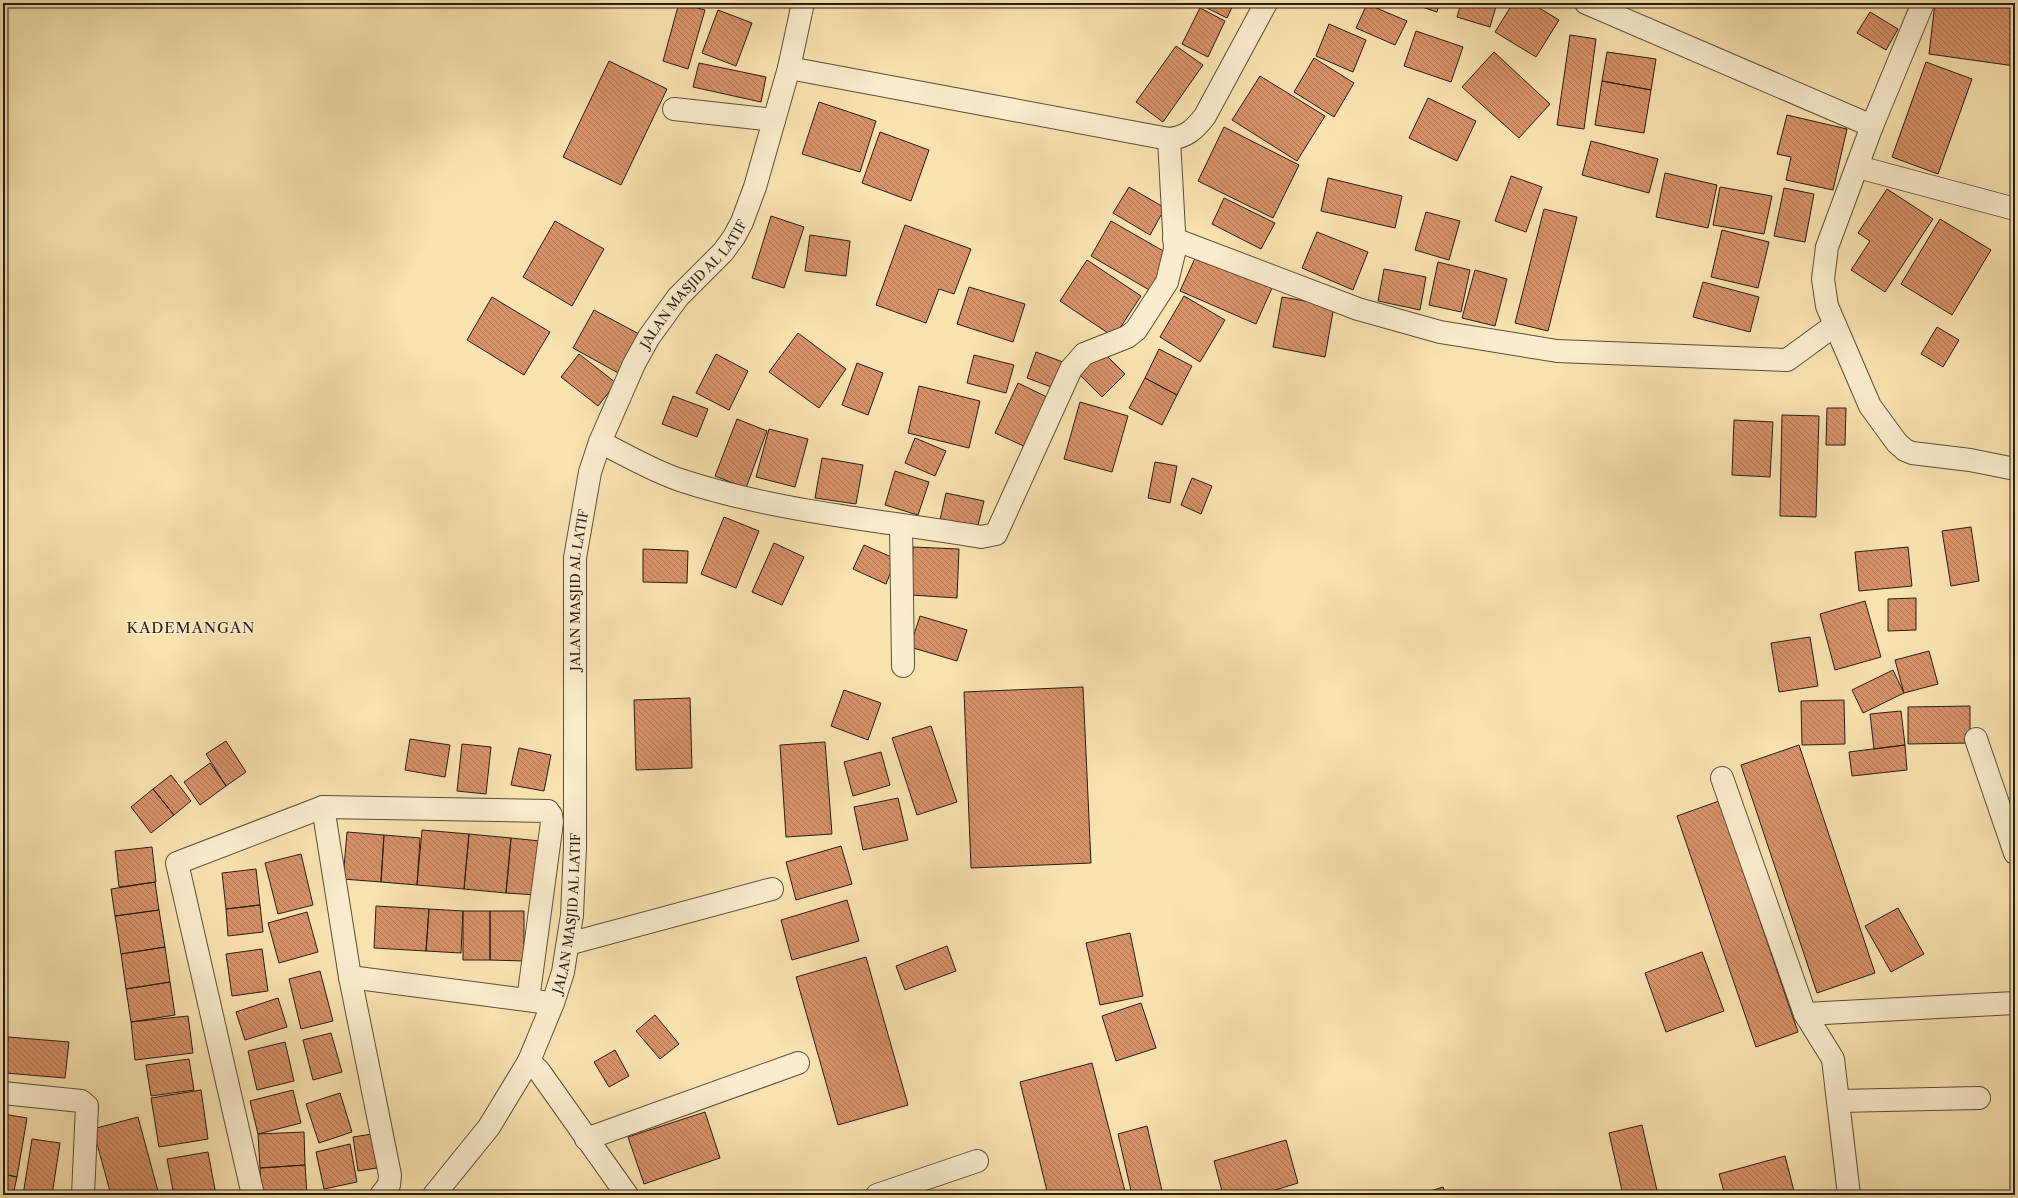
<svg xmlns="http://www.w3.org/2000/svg" width="2018" height="1198" font-family="'Libre Caslon Text',serif">
<style>
.building{fill:url(#building-back-hatch);stroke:#281d12}
.lines{fill:none;stroke-linecap:round;stroke-linejoin:round}
.minor-casing{stroke:#5c4e3a;stroke-width:24}
.minor{stroke:#faeccc;stroke-width:22}
.labels{text-anchor:middle;dominant-baseline:central;stroke-width:3;stroke-linejoin:round;paint-order:stroke}
.street-label{font-size:13px;fill:#281d12;stroke:#faeccc}
.quarter-label{font-size:15px;letter-spacing:1px;fill:#281d12;stroke:#faeccc}
</style>
<defs>
<pattern id="building-back-hatch" width="6" height="6" patternUnits="userSpaceOnUse"><rect width="6" height="6" fill="#d79169"/><path d="M-1 5l2 2M0 0l6 6M5-1l2 2" fill="none" stroke="#ae7655"/></pattern>
</defs>
<rect width="100%" height="100%" fill="#f8e2b0"/>
<filter id="stains"><feTurbulence type="fractalNoise" baseFrequency=".005" numOctaves="4"/><feColorMatrix values="0 0 0 0 .2 0 0 0 0 .09 0 0 0 0 .02 0 0 0 .5 -.17"/></filter>
<radialGradient id="worn" r=".72"><stop offset=".6" stop-color="#630" stop-opacity="0"/><stop offset="1" stop-color="#630" stop-opacity=".3"/></radialGradient>
<path class="building" d="M679,3L705,10L688,69L663,61Z
M1202,3H1234L1227,18L1201,5Z
M1410,3H1440L1437,12Z
M1461,3H1497L1490,27L1457,17Z
M1513,3H1531L1559,20L1536,57L1495,32Z
M1935,3H2015V66L1929,54Z
M1367,4L1407,21L1395,45L1356,28Z
M1200,8L1225,21L1208,57L1182,44Z
M718,10L752,23L736,66L702,53Z
M1870,12L1898,29L1886,50L1857,33Z
M1329,24L1366,40L1353,72L1316,56Z
M1416,31L1463,47L1451,82L1404,66Z
M1570,35L1596,39L1584,129L1557,125Z
M1176,46L1203,65L1163,122L1136,102Z
M1494,52L1550,104L1519,138L1462,87Z
M1607,52L1656,59L1651,90L1602,81Z
M1314,58L1354,83L1334,117L1294,92Z
M609,61L667,89L621,185L563,157Z
M1926,62L1972,79L1938,174L1892,157Z
M699,63L766,77L761,102L693,87Z
M1260,76L1325,116L1297,161L1232,120Z
M1602,81L1651,90L1644,133L1595,125Z
M1428,98L1476,121L1457,161L1409,138Z
M819,102L876,121L860,172L802,154Z
M1787,115L1847,129L1833,190L1786,180L1791,157L1777,154Z
M1224,127L1299,165L1273,218L1198,181Z
M880,132L929,150L911,201L862,183Z
M1591,141L1658,159L1649,193L1582,175Z
M1665,173L1717,185L1708,228L1656,217Z
M1511,176L1542,187L1526,232L1495,221Z
M1328,178L1402,196L1395,228L1321,211Z
M1129,187L1165,208L1150,235L1113,213Z
M1720,187L1772,196L1764,234L1713,225Z
M1784,188L1814,194L1805,242L1774,236Z
M1887,189L1933,219L1885,292L1851,270L1870,241L1858,233Z
M1224,198L1275,223L1261,249L1212,224Z
M1544,209L1577,217L1548,331L1515,323Z
M1426,212L1460,221L1449,260L1415,250Z
M771,216L804,227L784,288L752,278Z
M1940,219L1991,250L1952,315L1901,284Z
M555,221L604,249L572,306L523,277Z
M1111,221L1172,256L1151,291L1091,256Z
M905,225L971,249L954,294L939,289L926,323L876,305Z
M1722,230L1769,242L1758,288L1711,277Z
M1317,232L1368,252L1353,290L1302,268Z
M810,235L850,241L846,276L805,271Z
M1197,254L1272,288L1256,324L1180,291Z
M1087,260L1141,296L1114,337L1060,301Z
M1438,262L1470,270L1461,312L1429,305Z
M1384,269L1426,277L1420,310L1378,301Z
M1475,270L1507,279L1495,326L1462,318Z
M1703,282L1759,297L1750,332L1693,317Z
M969,287L1025,304L1013,342L957,324Z
M1184,296L1225,320L1200,362L1160,337Z
M492,297L550,332L524,375L467,340Z
M1282,297L1334,306L1325,357L1273,347Z
M594,310L641,335L620,374L573,348Z
M1937,327L1959,340L1943,367L1921,354Z
M798,333L846,369L819,408L769,372Z
M1159,349L1192,366L1177,395L1145,378Z
M1102,351L1125,374L1102,397L1079,374Z
M1036,352L1063,362L1054,388L1027,378Z
M579,354L616,383L598,406L561,377Z
M716,354L748,371L729,410L696,393Z
M974,355L1014,365L1006,393L967,383Z
M857,363L883,373L868,415L842,405Z
M1145,378L1177,395L1162,425L1129,408Z
M1018,383L1051,399L1028,448L995,433Z
M919,386L980,401L969,448L908,433Z
M673,396L708,409L697,437L662,424Z
M1080,402L1128,416L1112,472L1064,459Z
M1827,408H1846L1845,445H1826Z
M1782,415L1819,416L1816,517L1780,516Z
M737,419L767,431L746,488L715,476Z
M1734,420L1773,422L1770,477L1732,475Z
M769,429L808,439L795,487L756,477Z
M915,438L946,451L935,476L905,463Z
M822,458L863,465L856,504L815,498Z
M1155,462L1177,466L1170,503L1148,498Z
M895,471L929,482L918,515L885,505Z
M1192,478L1212,486L1201,514L1181,505Z
M946,493L984,501L976,533L939,524Z
M724,517L759,531L736,588L701,574Z
M1971,527L1979,581L1951,586L1942,531Z
M774,543L804,557L782,605L752,592Z
M864,545L896,559L886,584L853,569Z
M913,547L959,549L957,598L911,595Z
M1908,547L1912,586L1859,591L1855,552Z
M643,549L688,551L687,583L643,582Z
M1916,598V630L1888,631V599Z
M1865,601L1881,657L1835,670L1820,614Z
M920,616L967,630L957,661L910,647Z
M1810,637L1818,686L1779,692L1771,643Z
M1929,651L1938,684L1904,693L1895,660Z
M1893,670L1904,693L1863,713L1852,690Z
M1083,687L1091,863L971,868L964,692Z
M844,690L881,703L868,740L831,726Z
M690,698L692,768L636,770L634,700Z
M1844,700L1845,744L1802,745L1801,701Z
M1970,706V743L1908,744V707Z
M1901,711L1905,745L1874,749L1870,714Z
M931,726L957,802L917,815L892,738Z
M410,739L450,745L445,777L405,770Z
M226,741L246,772L226,786L206,754Z
M825,742L832,834L786,837L780,745Z
M462,744L491,747L486,794L457,791Z
M1799,745L1875,973L1817,993L1741,765Z
M1905,745L1907,770L1852,776L1849,752Z
M519,748L551,755L544,791L511,785Z
M881,752L890,785L853,796L844,762Z
M210,763L226,786L200,805L184,782Z
M171,775L191,801L174,815L153,789Z
M153,789L174,815L151,833L131,807Z
M898,798L908,840L863,850L854,807Z
M1719,801L1798,1032L1756,1047L1677,816Z
M422,830L469,834L464,889L417,885Z
M347,832L384,835L381,882L343,879Z
M469,834L511,838L506,893L464,889Z
M384,835L420,838L417,885L381,882Z
M511,838L540,841L536,895L506,893Z
M841,846L852,884L796,900L786,862Z
M152,847L156,882L119,887L115,851Z
M301,854L313,905L278,914L265,863Z
M256,869L260,905L226,909L222,873Z
M155,882L159,910L115,916L111,889Z
M847,900L859,941L792,960L781,920Z
M260,905L263,932L228,936L226,909Z
M376,906L429,909L426,951L374,948Z
M1898,908L1924,954L1891,972L1865,926Z
M429,909L463,911L461,953L426,951Z
M159,910L165,947L121,954L115,916Z
M463,911H490V960H463Z
M490,911H524V961L490,960Z
M307,912L318,952L279,963L268,923Z
M1130,933L1143,996L1100,1005L1086,943Z
M947,946L956,971L905,990L896,966Z
M165,947L170,982L126,989L121,954Z
M262,949L268,991L232,996L226,954Z
M1702,952L1724,1011L1666,1032L1645,973Z
M866,957L908,1105L838,1125L796,977Z
M320,971L333,1021L301,1029L289,979Z
M170,982L175,1015L131,1022L126,989Z
M278,998L287,1027L245,1040L236,1012Z
M1141,1003L1156,1048L1116,1061L1102,1016Z
M655,1015L679,1044L660,1059L636,1031Z
M188,1016L193,1053L135,1060L131,1022Z
M331,1033L342,1072L313,1080L303,1040Z
M8,1037L69,1042L65,1078L5,1073Z
M285,1042L294,1081L257,1090L248,1051Z
M615,1050L629,1076L609,1087L594,1062Z
M189,1059L194,1090L151,1096L146,1065Z
M1092,1063L1126,1195H1048L1020,1082Z
M201,1090L208,1139L159,1147L151,1098Z
M293,1090L301,1123L258,1134L250,1101Z
M340,1093L352,1132L319,1143L306,1104Z
M705,1112L720,1158L644,1184L628,1137Z
M3,1114L27,1118L17,1177L3,1174Z
M138,1117L159,1195H111L93,1129Z
M1642,1125L1658,1195H1623L1609,1133Z
M1147,1126L1163,1195H1132L1118,1134Z
M304,1132L305,1165L260,1168L258,1134Z
M372,1134L377,1168L358,1171L353,1137Z
M32,1139L60,1143L52,1195H23Z
M1286,1140L1298,1183L1259,1195H1223L1214,1161Z
M350,1144L357,1182L324,1189L316,1152Z
M208,1152L216,1195H174L167,1159Z
M1785,1156L1795,1195H1725L1719,1174Z
M305,1165L307,1195H261L260,1168Z
M3,1174L17,1177L13,1195H3Z
M1443,1187L1446,1195H1418Z"/>
<g class="lines">
<g class="minor-casing">
<g id="minor">
<path d="M1586,3L1872,126"/>
<path d="M1923,3L1872,126L1827,247L1823,279L1827,306L1870,406L1897,443L1905,450L1912,453L1970,460L2015,469"/>
<path d="M789,68C916,91 1042,116 1169,139C1187,137 1195,129 1205,116L1266,3"/>
<path d="M674,109L774,120"/>
<path d="M1858,167L2015,209"/>
<path d="M1174,239L1358,309L1440,332L1557,351L1787,360L1835,325"/>
<path d="M600,442C626,455 653,471 680,480C777,512 880,520 981,537L996,534L1071,369L1084,354L1127,337L1136,330L1167,282L1175,249L1169,139"/>
<path d="M901,526L903,666"/>
<path d="M1976,739L2015,853"/>
<path d="M1722,778L1805,1014L1833,1059L1849,1195"/>
<path d="M323,807L350,977L390,1175L389,1185L381,1195"/>
<path d="M568,944L772,889"/>
<path d="M350,977L542,1002"/>
<path d="M1805,1014L2015,1003"/>
<path d="M529,1061L539,1071L627,1195"/>
<path d="M3,1093L81,1101L87,1106L83,1195"/>
<path d="M1838,1101L1979,1098"/>
<path d="M586,1139L798,1063"/>
<path d="M253,1195L177,863L323,807L548,811L551,815L552,822L528,1000"/>
<path id="s1" d="M434,1195L489,1127L529,1061L553,1003L563,972L572,915L575,847V558L590,472L600,442L634,364L649,337L678,297L723,252L734,237L742,222L755,187L789,68L803,3"/>
<path d="M877,1195L977,1161"/>
</g>
</g>
<use href="#minor" class="minor"/>
</g>
<g class="labels">
<g class="street-label">
<text stroke="none"><textPath href="#s1" startOffset="979">JALAN MASJID AL LATIF</textPath></text>
<text stroke="none"><textPath href="#s1" startOffset="643">JALAN MASJID AL LATIF</textPath></text>
<text stroke="none"><textPath href="#s1" startOffset="319">JALAN MASJID AL LATIF</textPath></text>
</g>
<g class="quarter-label">
<text x="191" y="627">KADEMANGAN</text>
</g>
</g>
<rect width="2018" height="1198" fill="none" stroke="#f8e2b0" stroke-width="16"/>
<rect x="4" y="4" width="2010" height="1190" fill="none" stroke="#281d12" stroke-width="2"/>
<rect x="8" y="8" width="2002" height="1182" fill="none" stroke="#281d12"/>
<rect width="100%" height="100%" filter="url(#stains)"/>
<rect width="100%" height="100%" fill="url(#worn)"/>
</svg>
